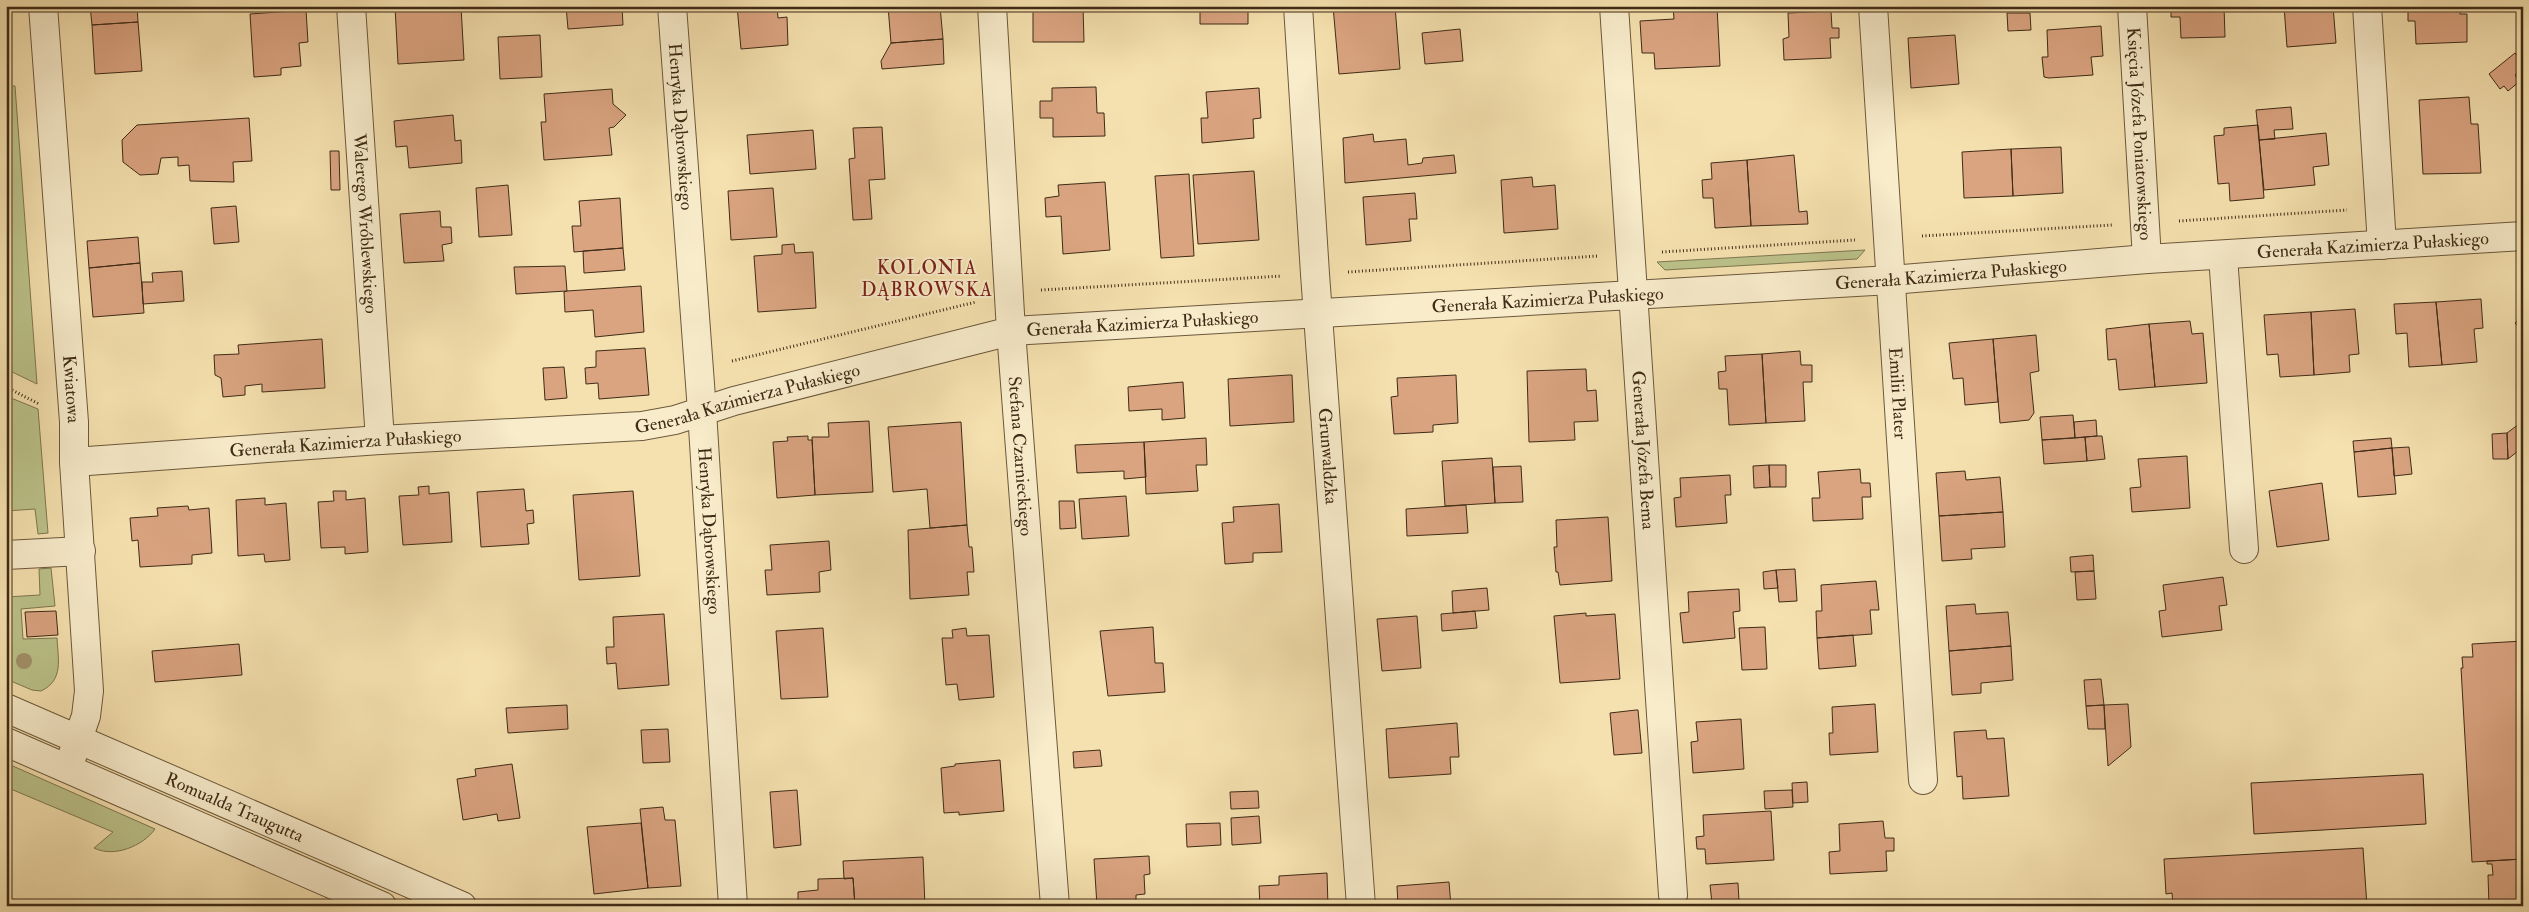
<svg xmlns="http://www.w3.org/2000/svg" width="2529" height="912" font-family="'IM FELL Double Pica',serif">
<style>
.green{fill:#bcc38b;stroke:#7e7750}
.building{fill:#daa481;stroke:#3f2b16}
.lines{fill:none;stroke-linecap:round;stroke-linejoin:round}
.minor-casing{stroke:#6c583c;stroke-width:30}
.path{stroke:#3f2b16;stroke-width:3;stroke-dasharray:1 2.5;stroke-linecap:butt}
.minor{stroke:#f8eccb;stroke-width:28}
.tree{fill:#a2926b}
.labels{text-anchor:middle;dominant-baseline:central;stroke-width:4;stroke-linejoin:round;paint-order:stroke}
.street-label{font-size:18px;fill:#3f2b16;stroke:#f8eccb}
.neighbourhood-label{font-size:19px;letter-spacing:1px;fill:#7a1f14;stroke:#f8eccb}
</style>
<rect width="100%" height="100%" fill="#f5e1af"/>
<filter id="stains"><feTurbulence type="fractalNoise" baseFrequency=".004" numOctaves="4"/><feColorMatrix values="0 0 0 0 .2 0 0 0 0 .09 0 0 0 0 .02 0 0 0 .5 -.17"/></filter>
<radialGradient id="worn" r=".72"><stop offset=".6" stop-color="#630" stop-opacity="0"/><stop offset="1" stop-color="#630" stop-opacity=".3"/></radialGradient>
<path class="green" d="M6,86H15L37,384L6,369Z
M1865,250L1857,259L1665,270L1657,262Z
M11,398L38,409L48,533L38,534L35,509L6,511V436L10,423Z
M51,568L55,606L21,609L23,639L57,638C58,659 64,680 41,691L32,690L6,679V597L40,595L39,569Z
M6,763L155,829C143,846 114,858 94,848L113,832L6,787Z"/>
<path class="building" d="M90,6H137L138,22L92,25Z
M395,6H461L464,60L398,64Z
M566,6H622L623,25L568,29Z
M737,6H777L778,18L787,17L788,45L741,49Z
M888,6H940L943,39L891,43Z
M1033,6H1083L1084,42H1033Z
M1186,6H1248V24H1200V6Z
M1333,6H1395L1400,69L1339,74Z
M1673,6H1717L1720,66L1655,69L1654,53H1642L1640,21L1674,19Z
M2171,6H2224L2225,37L2181,38L2180,17H2171Z
M2284,6H2333L2336,43L2287,47Z
M2408,6H2460V14H2467V42L2416,44L2415,21H2408Z
M306,10L308,42L299,43L301,66L281,68V75L254,77L250,14Z
M1831,11L1832,28H1839V38H1830L1831,58L1784,60L1783,39L1789,37L1788,13Z
M2007,13H2030L2031,30L2008,31Z
M138,22L142,71L95,74L92,25Z
M2101,26L2103,56L2091,57L2093,75L2049,78L2044,77L2042,57H2048L2047,30Z
M1460,29L1463,61L1425,64L1422,33Z
M540,35L542,77L500,79L498,37Z
M1955,35L1959,84L1911,88L1908,38Z
M943,39L944,64L882,69L881,61L891,43Z
M2515,53L2523,62V70L2515,75L2520,81L2508,91L2504,86L2500,89L2489,74Z
M1096,87L1097,113H1104L1105,136L1053,137V118H1040V101H1052V88Z
M1259,88L1261,118L1253,119L1254,138L1202,143L1201,118H1208L1206,92Z
M612,89L613,104L626,115L614,127L609,128L612,155L544,160L541,122H546L544,94Z
M2469,97L2471,124H2478L2481,173L2423,174L2419,100Z
M2291,107L2293,129L2274,130L2275,139L2259,140L2256,110Z
M453,115L455,141L461,140L462,163L409,168L407,146L396,147L394,121Z
M249,118L252,161L233,162L234,182L190,181L189,165L178,166V157L161,158L158,174L140,175L123,162L122,140L137,125Z
M2258,125L2264,198L2230,201L2229,183L2218,184L2214,136L2224,135V128Z
M882,127L885,179L869,180L872,219L853,220L849,159L855,158L853,128Z
M813,130L816,169L750,174L747,135Z
M2326,133L2329,165L2313,167L2315,185L2264,190L2259,140Z
M1373,134L1374,142L1406,139L1408,165L1422,163L1423,158L1454,155L1456,173L1345,183L1343,138Z
M2061,147L2063,193L2013,196L2011,149Z
M2011,149L2013,196L1964,198L1962,152Z
M330,151H339L340,190H331Z
M1794,155L1799,212L1807,211L1808,224L1751,226L1747,160Z
M1747,160L1751,226L1715,228L1713,198H1703L1702,180L1712,179L1711,163Z
M1254,171L1259,240L1198,244L1193,175Z
M1189,174L1194,256L1161,258L1155,176Z
M1532,177L1533,187L1555,185L1558,229L1504,233L1501,180Z
M1105,182L1110,250L1063,254L1061,216L1046,217L1045,198L1059,196L1058,185Z
M508,185L512,235L479,237L476,188Z
M773,188L777,237L731,240L728,191Z
M1415,193L1417,219H1409L1411,241L1366,245L1363,197Z
M620,198L623,248L574,252L572,226H581L579,201Z
M236,206L239,242L214,244L211,208Z
M440,211L441,227H451L452,243L442,245L444,261L404,263L400,214Z
M138,237L140,263L89,268L87,241Z
M794,244L795,253L813,252L816,308L758,312L754,256L782,254V245Z
M623,248L625,270L584,273L583,251Z
M140,263L144,313L93,317L89,268Z
M565,266L567,291L516,294L514,267Z
M182,271L184,301L143,304L142,282H153L152,273Z
M641,286L644,332L595,337L593,310L565,312L564,292L567,291Z
M2481,299L2483,328L2474,329L2477,362L2442,365L2436,302Z
M2436,302L2442,365L2409,367L2407,333L2396,334L2394,304Z
M2355,309L2359,354L2349,355L2350,372L2314,375L2311,312Z
M2311,312L2314,375L2280,377L2278,354L2267,355L2264,315Z
M2523,316V332L2515,323Z
M2190,321L2192,334L2203,333L2207,383L2155,387L2149,324Z
M2149,324L2155,387L2119,390L2116,359L2108,360L2106,329Z
M2036,335L2039,371L2030,373L2034,413L2029,420L2000,423L1993,339Z
M322,339L325,388L262,392V384L245,386V395L223,397L221,378L215,375L214,355L239,354L238,345Z
M1993,339L1998,402L1965,405L1963,378L1953,379L1949,343Z
M645,348L649,395L599,399L598,383L586,384L585,368L596,367V351Z
M1800,351L1801,365H1812V382H1803L1805,421L1766,423L1762,354Z
M1762,354L1766,423L1729,425L1727,389H1719L1718,372L1726,371L1725,356Z
M564,367L567,398L545,400L543,368Z
M1586,369L1587,391L1596,390L1598,421L1574,422L1575,440L1529,442L1527,371Z
M1289,375H1292L1294,422L1230,426L1228,379Z
M1456,375L1458,423L1433,425V432L1394,434L1391,397L1398,396L1397,378Z
M1183,382L1185,418L1162,420V409L1129,411L1128,387Z
M2073,415L2075,438L2042,440L2040,417Z
M2096,420L2097,436L2075,438L2074,422Z
M869,421L873,492L815,495L812,437H829L828,423Z
M2523,421V447L2508,459L2507,433Z
M961,422L967,525L930,528L927,489L893,492L888,427Z
M2507,433L2508,459H2493L2492,434Z
M808,436V440H812L815,495L777,498L773,442L788,441L787,437Z
M2097,436H2102L2105,459L2087,461L2085,437Z
M2085,437L2087,461L2044,464L2042,440Z
M1206,438L1207,465H1196L1198,491L1146,494L1144,442Z
M2391,438L2392,448L2354,452L2353,441Z
M1144,442L1146,477L1124,479V471L1077,473L1075,445Z
M2409,447L2412,474L2394,476L2392,448Z
M2392,448L2396,494L2358,497L2354,452Z
M2187,456L2190,508L2132,512L2130,488L2141,487L2138,459Z
M1492,458L1495,503L1445,506L1442,461Z
M1769,465L1770,487L1754,488L1753,466Z
M1769,465H1786V487H1770Z
M1521,466L1523,502L1495,503L1493,467Z
M1860,469L1861,483H1870L1871,497H1862L1863,519L1813,521L1812,498H1820L1818,472Z
M1965,471L1966,480L2000,477L2003,512L1939,516L1936,473Z
M1730,475L1731,495H1725L1727,523L1676,527L1674,498L1681,497L1680,478Z
M2322,483L2329,540L2277,547L2269,491Z
M429,486V494L449,492L452,542L403,545L399,496L419,495L418,487Z
M524,489L526,511L533,510L534,523L527,524L529,544L481,547L477,492Z
M333,491H346V500L365,498L368,552L345,554V547L321,548L318,502L334,501Z
M633,491L640,576L579,580L573,495Z
M1126,496L1129,536L1082,539L1079,499Z
M265,498V505L286,503L290,560L265,562L264,554L238,556L236,500Z
M1059,501H1074L1076,528L1060,529Z
M1279,504L1282,552L1253,553V562L1225,564L1222,523L1234,522L1233,507Z
M1466,505L1468,533L1407,536L1406,509Z
M188,506L189,510L209,508L212,553L192,555V564L140,567L138,540L132,541L130,518L158,516L157,508Z
M2003,512L2005,547L1971,549L1972,559L1942,561L1939,516Z
M1608,517L1612,581L1560,585L1558,572H1556L1554,547H1557L1556,520Z
M967,525L969,547H972L974,572H967L969,595L910,599L908,530Z
M829,541L831,570L819,572L820,592L767,595L765,570H772L770,545Z
M2093,555L2094,571L2071,572L2070,557Z
M1795,569L1797,601L1779,602L1776,570Z
M1776,570L1778,588L1764,589L1763,572Z
M2094,571L2096,599L2077,600L2075,572Z
M2223,577L2227,605L2219,606L2222,630L2162,637L2159,611L2166,610L2163,585Z
M1876,581L1879,610H1870L1872,634L1817,638L1816,611H1822L1821,585Z
M1487,588L1489,610L1453,613L1452,591Z
M1739,589L1740,611L1733,612L1735,638L1683,643L1680,613L1689,612L1688,592Z
M1975,604L1976,614L2008,612L2011,646L1949,651L1946,606Z
M56,611L58,635L27,637L25,612Z
M1475,611L1477,628L1442,631L1441,614Z
M1586,613V616L1615,614L1620,679L1560,683L1554,616Z
M664,614L669,685L618,689L616,663L607,664L606,647H614L613,617Z
M1417,616L1421,668L1382,671L1377,619Z
M1153,627L1155,663H1163L1165,692L1108,696L1100,631Z
M1765,627L1767,669L1742,670L1739,628Z
M823,628L828,697L781,699L776,631Z
M966,628L967,636L989,635L994,697L959,700L957,684L946,685L942,638H953L952,630Z
M1853,635L1856,666L1819,669L1817,638Z
M2523,641V859L2472,862L2461,668H2463L2462,657H2473L2472,644Z
M239,644L242,675L155,682L152,651Z
M2011,646L2013,680L1981,683V693L1952,695L1949,651Z
M2101,679L2104,705L2086,706L2084,680Z
M1875,704L1878,752L1830,755L1829,733H1833L1832,707Z
M2128,704L2131,747L2108,766L2104,705Z
M567,705L568,729L508,733L506,708Z
M2104,705L2105,729H2088L2086,706Z
M1636,710H1638L1642,753L1614,755L1610,713Z
M1741,719L1744,769L1693,773L1691,742L1698,741L1696,722Z
M1457,723L1459,757H1450L1451,774L1389,778L1386,729Z
M668,729L670,762L643,763L641,730Z
M1986,730L1987,739L2004,738L2009,796L1963,799L1962,776L1957,777L1954,732Z
M1100,750L1102,766L1074,768L1073,752Z
M1000,760L1004,811L959,815V812L944,813L941,768L955,766V764Z
M512,764L520,818L498,821L497,814L463,820L457,779L476,776L475,769Z
M2423,774L2426,824L2254,834L2251,783Z
M1807,782L1808,802L1793,803L1792,783Z
M797,790L801,845L774,848L770,792Z
M1792,790L1793,807L1765,809L1764,791Z
M1258,791L1259,808L1231,809L1230,792Z
M663,807L665,820H675L681,886L648,888L640,809Z
M1771,811L1774,860L1706,864L1705,849H1697L1696,837L1704,836L1703,815Z
M1259,816L1261,843L1232,845L1231,818Z
M1883,821L1885,838H1894V851H1886L1887,871L1830,874L1829,852L1840,851L1839,824Z
M641,823L648,888L594,894L587,827Z
M1220,823L1221,845L1187,847L1186,824Z
M2363,848L2367,906H2173L2172,893L2166,894L2164,859Z
M1149,856L1150,874L1144,875L1145,894L1136,895V901L1125,902V906H1097L1094,859Z
M923,857L925,906H855L853,878L844,879L843,861Z
M2523,859V906H2489L2488,875H2493L2492,864H2487V861Z
M1327,873L1328,906H1260L1259,886L1279,885V876Z
M853,878L855,906H798V892L818,890V879Z
M1449,882L1451,906H1398L1397,886Z
M1738,883L1739,901L1712,903L1710,885Z"/>
<g class="lines">
<g class="minor-casing">
<g id="minor">
<path id="s1" d="M43,6L74,422V462L89,691L86,716L68,768"/>
<path id="s2" d="M351,6L380,440"/>
<path id="s3" d="M672,6L702,411L733,906"/>
<path id="s4" d="M992,6L1011,331L1055,906"/>
<path id="s5" d="M1298,6L1315,274L1361,906"/>
<path id="s6" d="M1614,6L1673,895"/>
<path id="s7" d="M1873,6L1923,780"/>
<path id="s8" d="M2132,6L2147,259"/>
<path d="M2367,6L2382,245"/>
<path d="M2223,256L2244,549"/>
<path id="s9" d="M74,462L380,440L642,426L675,420L734,401L1011,331L1891,280L2147,259L2523,236"/>
<path d="M6,555L81,551"/>
<path id="s10" d="M6,708L462,906"/>
<path d="M6,742L382,906"/>
</g>
</g>
<path class="path" d="M2179,221L2347,210
M1922,236L2112,225
M1662,252L1855,240
M1348,272L1598,256
M1041,290L1282,276
M732,361L976,302
M6,387L39,404
M6,404L8,388"/>
<use href="#minor" class="minor"/>
</g>
<circle class="tree" cx="24" cy="661" r="8"/>
<g class="labels">
<g class="street-label">
<text stroke="none"><textPath href="#s3" startOffset="121">Henryka Dąbrowskiego</textPath></text>
<text stroke="none"><textPath href="#s8" startOffset="128">Księcia Józefa Poniatowskiego</textPath></text>
<text stroke="none"><textPath href="#s2" startOffset="218">Walerego Wróblewskiego</textPath></text>
<text stroke="none"><textPath href="#s9" startOffset="2315">Generała Kazimierza Pułaskiego</textPath></text>
<text stroke="none"><textPath href="#s9" startOffset="1892">Generała Kazimierza Pułaskiego</textPath></text>
<text stroke="none"><textPath href="#s9" startOffset="1488">Generała Kazimierza Pułaskiego</textPath></text>
<text stroke="none"><textPath href="#s9" startOffset="1082">Generała Kazimierza Pułaskiego</textPath></text>
<text stroke="none"><textPath href="#s1" startOffset="384">Kwiatowa</textPath></text>
<text stroke="none"><textPath href="#s7" startOffset="388">Emilii Plater</textPath></text>
<text stroke="none"><textPath href="#s9" startOffset="678">Generała Kazimierza Pułaskiego</textPath></text>
<text stroke="none"><textPath href="#s9" startOffset="272">Generała Kazimierza Pułaskiego</textPath></text>
<text stroke="none"><textPath href="#s6" startOffset="445">Generała Józefa Bema</textPath></text>
<text stroke="none"><textPath href="#s4" startOffset="451">Stefana Czarnieckiego</textPath></text>
<text stroke="none"><textPath href="#s5" startOffset="451">Grunwaldzka</textPath></text>
<text stroke="none"><textPath href="#s3" startOffset="526">Henryka Dąbrowskiego</textPath></text>
<text stroke="none"><textPath href="#s10" startOffset="249">Romualda Traugutta</textPath></text>
</g>
<g class="neighbourhood-label">
<text x="927" y="268">KOLONIA<tspan x="927" dy="22">DĄBROWSKA</tspan></text>
</g>
</g>
<rect width="2529" height="912" fill="none" stroke="#f5e1af" stroke-width="25"/>
<rect x="8" y="8" width="2514" height="897" fill="none" stroke="#3f2b16" stroke-width="2.5"/>
<rect x="12" y="12" width="2504" height="887" fill="none" stroke="#3f2b16"/>
<rect width="100%" height="100%" filter="url(#stains)"/>
<rect width="100%" height="100%" fill="url(#worn)"/>
</svg>
